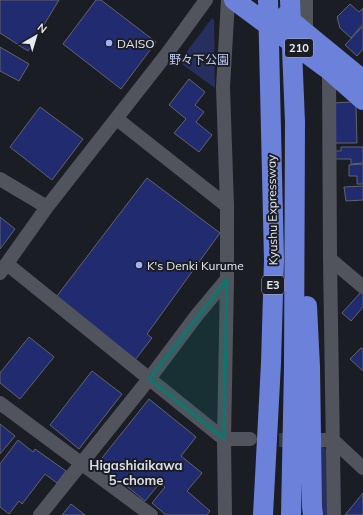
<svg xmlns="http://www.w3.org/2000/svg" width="363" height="515" font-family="Mulish,'Noto Sans JP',sans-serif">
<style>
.green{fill:#262f5e}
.building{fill:#212b6f;stroke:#61646d}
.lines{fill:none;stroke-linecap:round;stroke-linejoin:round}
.minor-tunnel{stroke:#3a3c43;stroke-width:14;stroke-dasharray:14 7;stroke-linecap:butt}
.minor{stroke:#51545d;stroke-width:14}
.highway{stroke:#6c81d9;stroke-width:20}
.marked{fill:#0f766e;fill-opacity:0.2;stroke:#0f766e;stroke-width:3;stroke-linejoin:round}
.poi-dot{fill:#9fb3fd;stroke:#1b1d25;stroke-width:1.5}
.labels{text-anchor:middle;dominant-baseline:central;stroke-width:4;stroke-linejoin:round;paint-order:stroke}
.shield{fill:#1b1d25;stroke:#aaacb3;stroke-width:1}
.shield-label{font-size:11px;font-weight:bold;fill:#e8eaf0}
.poi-label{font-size:12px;fill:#e8eaf0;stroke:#1b1d25;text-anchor:start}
.park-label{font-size:12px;fill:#c2cef7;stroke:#1b1d25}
.street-label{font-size:12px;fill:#e8eaf0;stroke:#1b1d25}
.neighbourhood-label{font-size:13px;font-weight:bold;fill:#dbdfea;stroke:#1b1d25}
</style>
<rect width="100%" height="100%" fill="#1b1d25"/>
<path class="green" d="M212,18L214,20L215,88L179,62Z
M317,447H324L327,451L328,515H321Z"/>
<path class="building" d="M0,0H59L28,51L0,33Z
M96,0H101L156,42L121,89L63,44Z
M350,4L359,12L363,8V24L351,38L340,28L337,17Z
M363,26V49L357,56L345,45Z
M0,47L29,64L19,81L0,71Z
M189,79L205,92L195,105L204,112L196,122L212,135L199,152L174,133L186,119L169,105Z
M351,102L356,106L357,143H334L333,103Z
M40,107L83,139L52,180L10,147Z
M341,147H363V163L351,164V159H334V151H341Z
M363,164V184H357V176H349V165Z
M147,178L220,233L147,334L152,338L135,360L57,296Z
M363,186V200L346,201L344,187Z
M0,217L15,229L0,249Z
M361,292L363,294V307L351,321L342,313Z
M29,337L54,357L20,399L0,383V373Z
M361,348L363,349V371L350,359Z
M92,371L122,394L79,449L50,425Z
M149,399L196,437L181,456L202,473L187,491L210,511L207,515H166L152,503L165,487L160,483L145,501L98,463Z
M0,424L15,436L0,454Z
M18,440L33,452L35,449L66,471L57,483L45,474L22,504L19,501L9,514L0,507V464Z
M363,493V515H345Z
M71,504L85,515H62Z"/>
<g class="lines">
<path class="minor-tunnel" d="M258,440H302"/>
<path class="minor" d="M306,0V33L309,38
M327,66L329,70L330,259L334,515
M117,119L227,206
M0,179L47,207
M330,259L363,287
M7,264L224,439H250
M0,273L47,207L166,55L206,0
M0,403L151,515
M318,440H333L363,468
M40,515L149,379L197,315L227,279
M225,515L224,439L227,279V206L223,87L228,0"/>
<path class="highway" d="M234,0L329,70L363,100
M290,0L295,122L294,367L291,515
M285,16L363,80
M307,306L310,367L312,507L313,515
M263,515L271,363L274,260L268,0"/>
</g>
<path class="marked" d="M227,279L224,439L149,379Z"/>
<g class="poi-dot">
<circle cx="109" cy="43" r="4"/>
<circle cx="139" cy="265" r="4"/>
</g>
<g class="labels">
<g class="shield">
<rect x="285" y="39" width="28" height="18" rx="3"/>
<rect x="262" y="276" width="22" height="18" rx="3"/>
</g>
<g class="shield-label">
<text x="299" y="48">210</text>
<text x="273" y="285">E3</text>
</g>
<g class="poi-label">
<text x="117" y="43">DAISO</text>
<text x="147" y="265">K's Denki Kurume</text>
</g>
<g class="park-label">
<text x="199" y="59">野々下公園</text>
</g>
<g class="street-label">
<text transform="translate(272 210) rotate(-91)">Kyushu Expressway</text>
</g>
<g class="neighbourhood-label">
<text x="136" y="465">Higashiaikawa<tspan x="136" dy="15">5-chome</tspan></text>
</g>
</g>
<g transform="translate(36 36) rotate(38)" stroke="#1b1d25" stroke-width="3" paint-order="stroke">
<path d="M0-3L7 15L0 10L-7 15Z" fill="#e8eaf0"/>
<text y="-6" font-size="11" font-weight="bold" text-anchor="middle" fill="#e8eaf0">N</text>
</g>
</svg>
